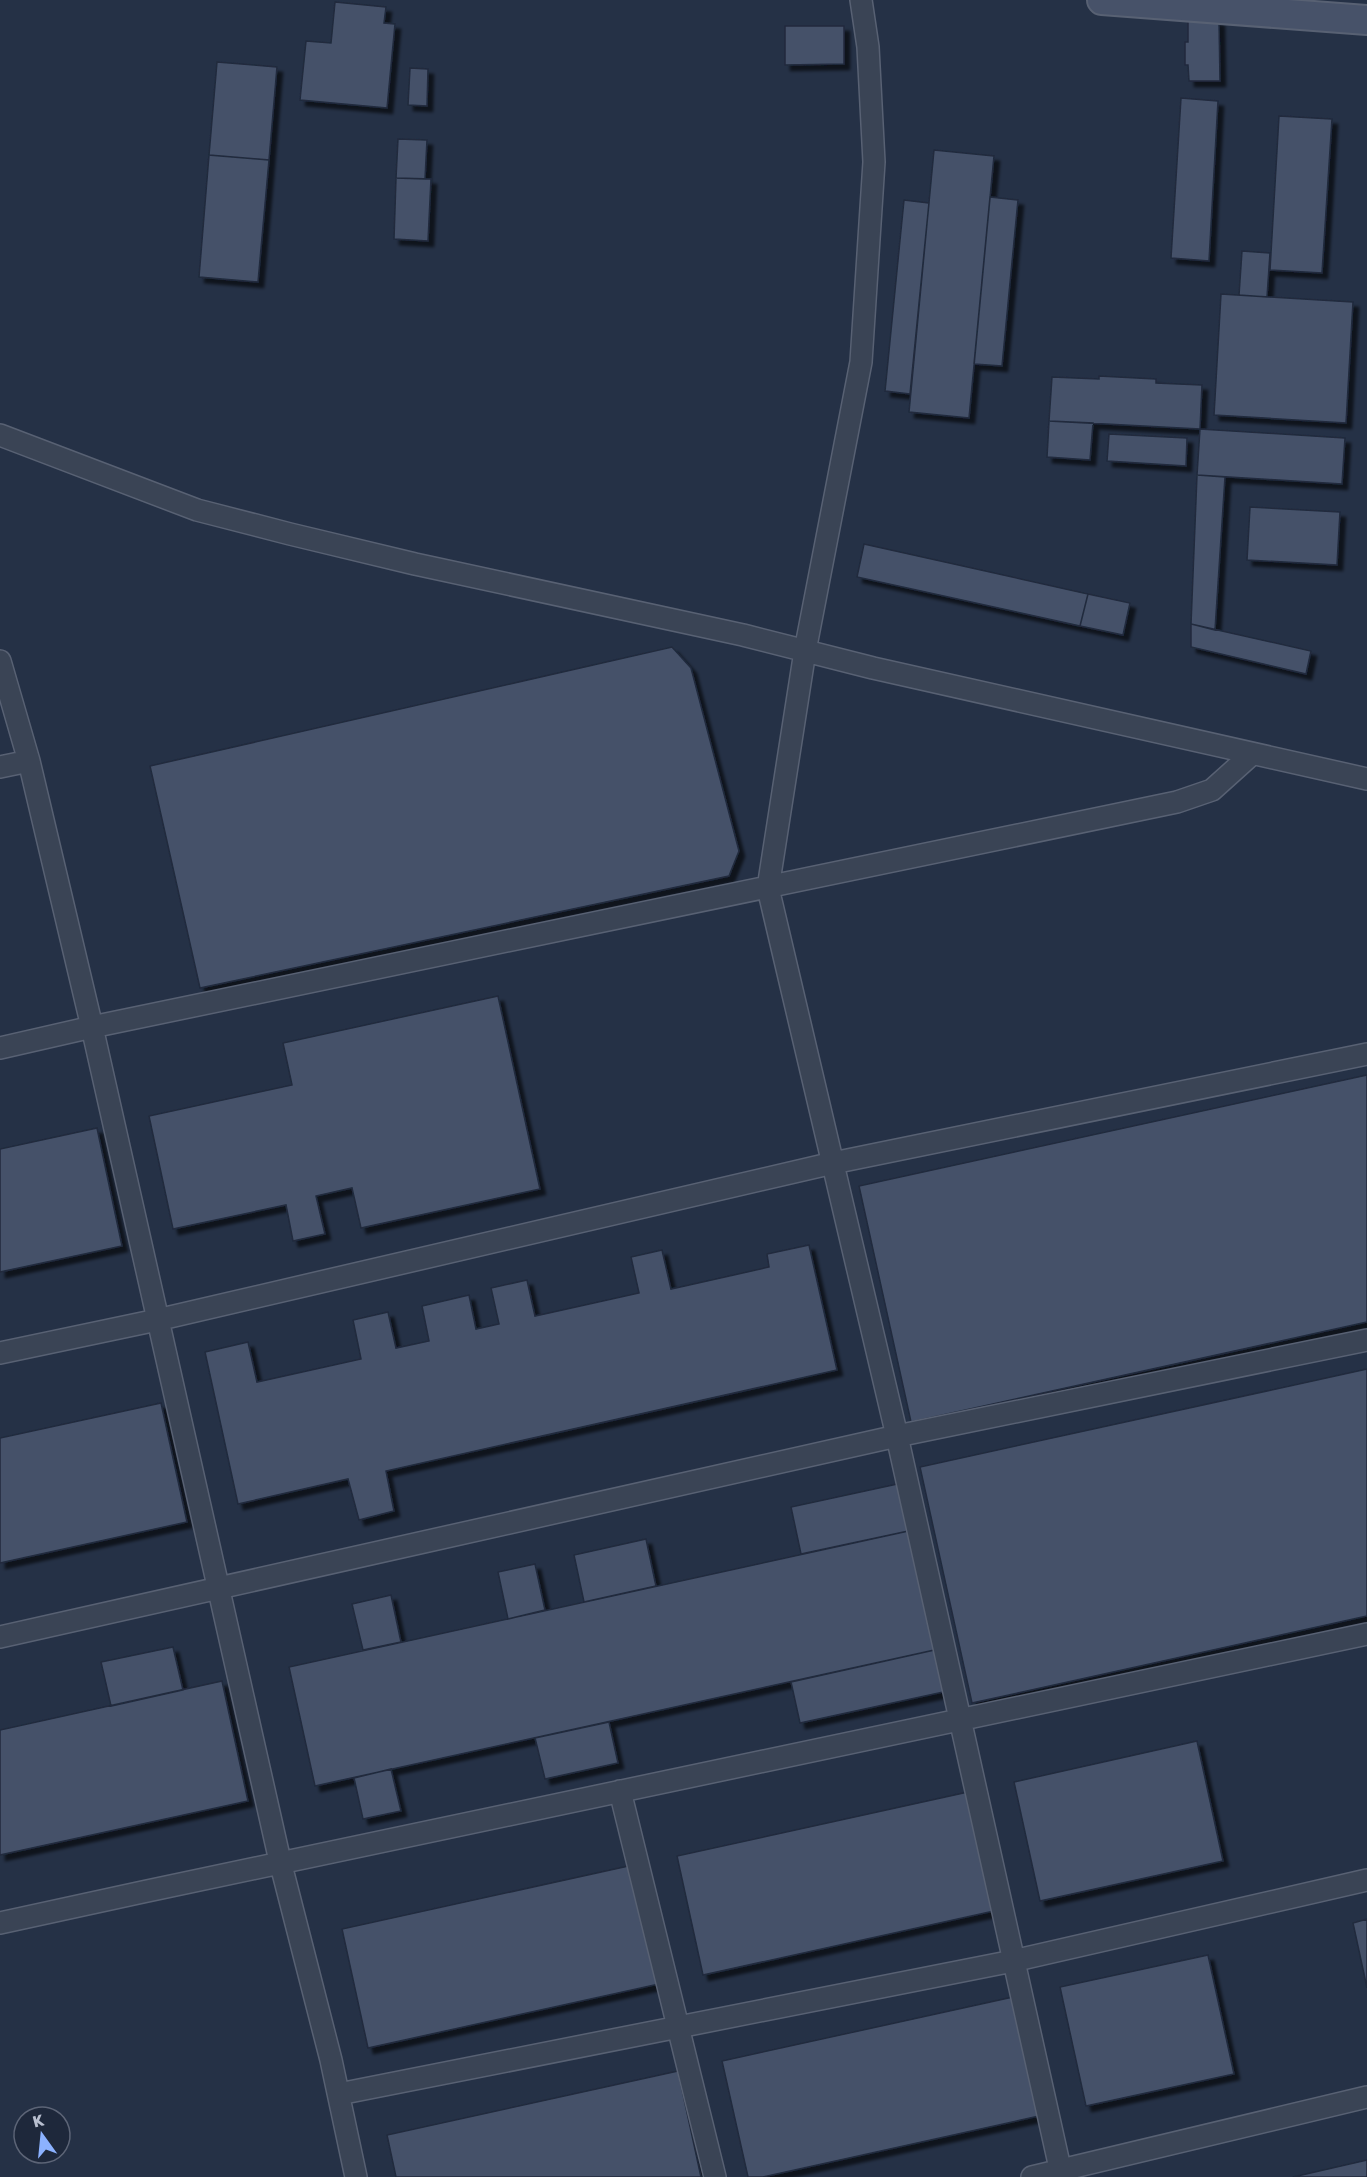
<svg xmlns="http://www.w3.org/2000/svg" width="1367" height="2177" font-family="Rubik,sans-serif">
<style>
.building{fill:#445169;stroke:#202a3d;stroke-width:1.5;filter:url(#shadow)}
.lines{fill:none;stroke-linecap:round;stroke-linejoin:round}
.street-casing{stroke:#586173;stroke-width:24}
.secondary-casing{stroke:#586173;stroke-width:32}
.street{stroke:#3a4455;stroke-width:21}
.secondary{stroke:#475269;stroke-width:28}
</style>
<defs>
<filter id="shadow"><feDropShadow dx="5.5" dy="5.5" stdDeviation="1.5" flood-color="#0009"/></filter>
</defs>
<rect width="100%" height="100%" fill="#253146"/>
<path class="building" d="M335,2L386,7L384,23L395,24L387,108L300,100L306,41L331,43Z
M1188,20H1219L1220,81H1189L1188,65H1185V42H1188Z
M785,26H844V64L785,65Z
M217,62L277,67L269,160L209,155Z
M410,68L428,69L427,106L408,105Z
M1181,98L1218,101L1209,261L1171,258Z
M1279,116L1332,119L1322,273L1270,270Z
M398,139L427,140L425,179L396,178Z
M934,150L994,156L969,418L909,412Z
M209,155L269,160L258,282L199,277Z
M396,178L431,179L428,241L394,239Z
M990,197L1018,200L1002,366L974,364Z
M904,200L929,203L910,394L885,391Z
M1242,251L1270,253L1267,297L1239,295Z
M1221,294L1353,302L1346,423L1214,415Z
M1099,376L1156,379V383L1202,385L1200,429L1049,421L1052,377L1099,379Z
M1049,421L1093,423L1090,460L1047,457Z
M1200,429L1345,438L1342,484L1197,475Z
M1109,434L1187,438L1186,466L1107,461Z
M1197,475L1225,477L1215,630L1191,624Z
M1250,507L1340,512L1337,565L1247,560Z
M864,544L1088,594L1080,626L857,577Z
M1088,594L1130,603L1123,635L1080,626Z
M1191,624L1311,651L1306,674L1191,647Z
M672,647L691,668L739,851L729,876L200,988L150,766Z
M498,996L540,1189L361,1228L352,1188L316,1196L325,1234L293,1241L286,1205L173,1229L149,1116L292,1085L283,1043Z
M1367,1075V1322L911,1422L859,1186Z
M97,1128L122,1246L0,1272V1149Z
M809,1245L837,1370L386,1471L394,1511L359,1520L348,1479L238,1504L205,1352L248,1342L257,1382L361,1359L353,1320L388,1312L396,1348L429,1341L422,1306L469,1295L476,1329L499,1324L491,1288L527,1280L535,1316L639,1293L631,1257L662,1250L671,1289L769,1267L767,1254Z
M1367,1369V1616L972,1703L920,1467Z
M161,1403L187,1522L0,1563V1438Z
M902,1483L913,1530L801,1554L791,1507Z
M913,1530L939,1649L315,1786L289,1667Z
M646,1539L656,1586L584,1602L574,1555Z
M535,1564L545,1610L508,1619L498,1572Z
M391,1595L401,1642L363,1650L352,1604Z
M173,1647L183,1690L111,1706L101,1662Z
M939,1649L948,1691L800,1723L791,1682Z
M222,1681L248,1801L0,1855V1730Z
M609,1722L618,1763L545,1779L535,1738Z
M1197,1741L1223,1861L1040,1901L1014,1782Z
M391,1769L401,1811L363,1819L354,1778Z
M968,1792L994,1911L703,1975L677,1856Z
M633,1865L659,1984L368,2048L342,1929Z
M1367,1919V1988L1353,1923Z
M1208,1955L1234,2074L1086,2106L1060,1987Z
M1013,1997L1039,2116L763,2177H748L722,2061Z
M678,2071L701,2177H396L387,2135Z
M1367,2160V2177H1293Z"/>
<g class="lines">
<g class="street-casing">
<path id="street" d="M861,0L868,47L874,162L861,362L805,651L768,888L897,1436L1062,2177
M0,435L197,510L290,534L415,564L743,635L873,668L1367,779
M0,661L29,761L92,1027L280,1861L331,2060L356,2177
M0,767L29,761
M0,1048L92,1027L1177,802L1212,790L1252,754
M0,1353L157,1320L833,1163L1367,1054
M0,1637L897,1436L1367,1340
M620,1791L715,2177
M0,1923C455,1823 912,1732 1367,1634
M339,2094L1013,1961L1367,1880
M1032,2177L1367,2097"/>
</g>
<g class="secondary-casing">
<path id="secondary" d="M1102,0L1367,20"/>
</g>
<use href="#street" class="street"/>
<use href="#secondary" class="secondary"/>
</g>
<g transform="translate(42 2135) rotate(345)"><circle r="28" fill="#1e283b" stroke="#5c6476" stroke-width="1.5"/>
<path d="M0-4.5L10 22L0 15L-10 22Z" fill="#8cb2ff"/>
<text y="-9" font-size="16" font-weight="bold" text-anchor="middle" fill="#b8bfcf">K</text>
</g>
</svg>
